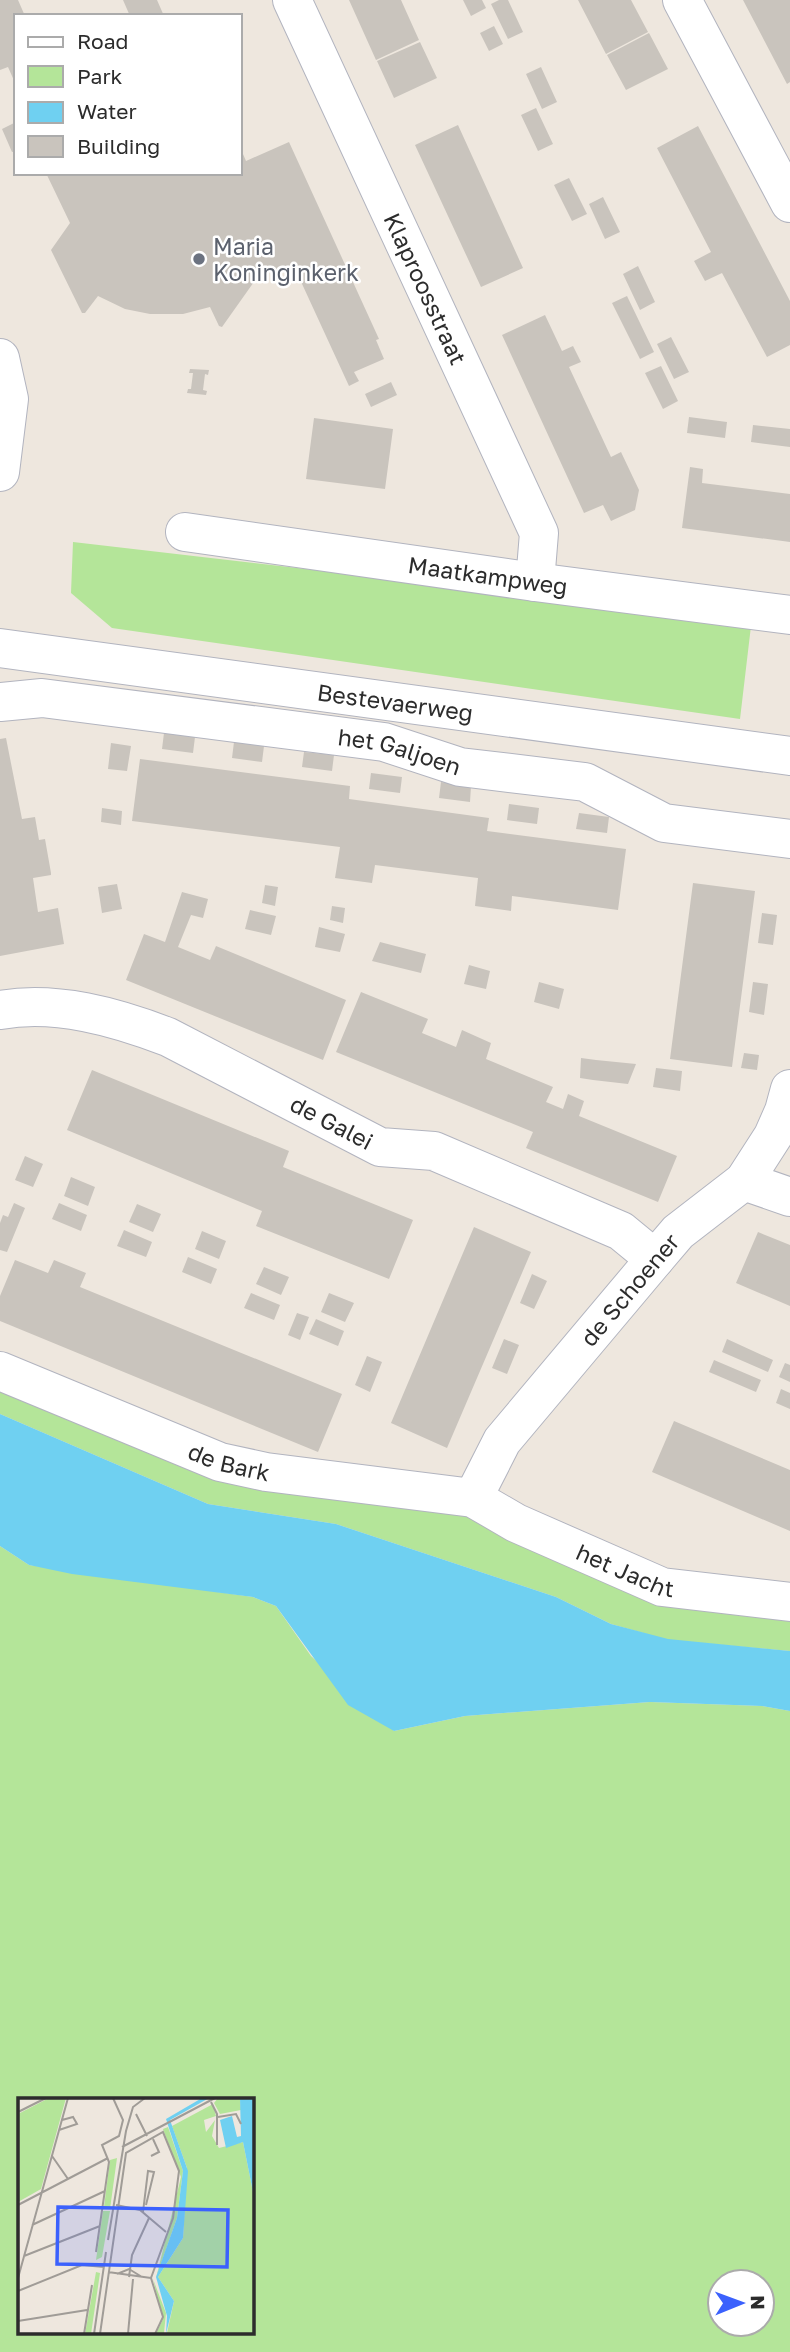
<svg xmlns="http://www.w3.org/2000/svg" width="790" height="2352" font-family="'Golos Text',sans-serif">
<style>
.green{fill:#b4e599;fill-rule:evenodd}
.water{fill:#6fd0f1}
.building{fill:#c9c4bd}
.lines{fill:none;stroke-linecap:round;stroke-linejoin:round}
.minor-casing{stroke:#b2b4bf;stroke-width:40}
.tertiary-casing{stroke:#b2b4bf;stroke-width:40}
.minor{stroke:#fff;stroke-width:38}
.tertiary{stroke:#fff;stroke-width:38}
.worship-dot{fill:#6b7280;stroke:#fff;stroke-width:2.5}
.labels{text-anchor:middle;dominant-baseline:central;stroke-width:5;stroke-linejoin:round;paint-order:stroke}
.worship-label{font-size:23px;fill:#5b616d;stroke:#fff;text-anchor:start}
.street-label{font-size:23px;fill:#2c2c2c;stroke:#fff}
.inset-road{fill:none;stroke:#a09c97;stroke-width:2}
.view{fill:#3b61fd;fill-opacity:0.15;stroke:#3b61fd;stroke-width:3.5}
.inset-edge{fill:none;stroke:#2c2c2c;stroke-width:3.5}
</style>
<rect width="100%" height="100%" fill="#eee7de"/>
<path class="green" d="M73,542L479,589L751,626L740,719L112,628L71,593Z
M0,1383L427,1504L790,1616V1651L668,1640L611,1624L556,1597L336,1524L208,1504L0,1414Z
M0,1546L29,1565L253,1597L276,1606L311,1656L394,1731L465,1716L650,1702L762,1706L790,1711V2352H0ZM19,2100H252V2333H19ZM720,2282H762V2324H720Z"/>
<path class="water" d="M0,1414L208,1504L336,1524L556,1597L611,1624L668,1639L790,1651V1711L762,1706L650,1702L465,1716L394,1731L348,1705L276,1606L253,1597L72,1574L29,1565L0,1546Z"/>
<path class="building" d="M0,0H18L25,16H16V85L8,67L0,70Z
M123,0H157L164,16H130Z
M349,0H401L419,40L376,60Z
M463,0H482L486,8L471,16Z
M499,0H508L523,32L508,39L491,4Z
M578,0H631L648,32L606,54Z
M743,0H790V82L787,84Z
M494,26L503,44L489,51L480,33Z
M649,33L668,69L626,90L607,55Z
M420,42L437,78L394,98L377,61Z
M541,67L557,102L542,109L526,74Z
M536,108L553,144L538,151L521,115Z
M16,122V151L12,152L2,129Z
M458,125L523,268L481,287L415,145Z
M698,126L790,301V345L767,357L722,273L705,281L694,261L711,252L657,148Z
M289,142L379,339L376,340L384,359L354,372L359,381L349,386L297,273L263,269L222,327L219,326L210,307L183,314H150L125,309L98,296L85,313H82L51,250L70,223L46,173H240V147L246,161Z
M569,178L587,214L572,221L554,185Z
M603,197L620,232L605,239L589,204Z
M638,266L655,302L640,310L623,274Z
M627,296L654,352L640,359L612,303Z
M545,315L562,351L573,346L581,362L569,367L611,457L621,452L639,490L635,510L611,521L603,505L584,513L502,335Z
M671,337L689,372L674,379L657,344Z
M661,366L678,401L663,409L645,373Z
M190,369L209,370L208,375L205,374L203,390L207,391L206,395L187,393L188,389H191L193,373H189Z
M391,382L397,395L371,407L365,394Z
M689,417L727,422L725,438L687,433Z
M314,418L393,429L385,489L306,479Z
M753,425L790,429V447L751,442Z
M690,467L703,469L702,483L790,494V542L682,528Z
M164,733L195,737L193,753L162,749Z
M6,738L22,819L35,817L39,840L45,839L51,873V875L33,878L38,912L58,908L64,944L0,956V739Z
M234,742L264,746L262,762L232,758Z
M111,743L131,746L127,771L108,769Z
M304,752L334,755L332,771L302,767Z
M140,759L350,786L349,799L489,818L487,831L626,849L618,910L512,896L511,911L475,906L478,878L375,865L372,883L335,878L340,847L132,821Z
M371,773L402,777L400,793L369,789Z
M441,782L471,786L470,802L439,798Z
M509,804L539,808L537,824L507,820Z
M102,808L122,811L121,825L101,822Z
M579,813L609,817L607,833L576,829Z
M693,883L755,891L732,1067L670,1059Z
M117,884L122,909L102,913L98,887Z
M265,885L278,887L275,906L262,903Z
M182,892L208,899L203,918L191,915L178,947L210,960L216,946L346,1000L323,1060L126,980L144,934L165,942Z
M332,906L345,908L343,923L330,920Z
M250,910L276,916L271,935L245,929Z
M762,913L777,915L773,945L758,943Z
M319,927L345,934L340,952L315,947Z
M380,942L426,954L421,973L372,961Z
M469,965L490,971L486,989L464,984Z
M539,982L564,989L559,1009L534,1002Z
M753,982L768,984L764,1015L749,1012Z
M361,992L428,1019L422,1033L456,1047L462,1030L491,1043L486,1059L553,1087L546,1102L563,1109L568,1094L584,1101L579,1116L677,1156L658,1202L526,1148L533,1132L336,1052Z
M744,1053L759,1055L757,1070L741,1068Z
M581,1058L596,1060L636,1064L628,1084L593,1080L580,1078Z
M656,1068L682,1071L680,1091L653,1087Z
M92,1070L289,1151L283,1167L413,1220L389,1279L256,1226L262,1211L67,1130Z
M25,1156L43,1164L33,1187L15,1180Z
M71,1177L95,1187L88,1206L64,1196Z
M14,1203L25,1208L7,1252L0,1250V1223L3,1215L8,1217Z
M59,1203L87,1215L81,1231L52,1219Z
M137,1204L161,1214L153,1232L129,1222Z
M474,1227L531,1252L447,1448L391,1423Z
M124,1230L152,1242L146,1257L117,1246Z
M202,1231L226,1241L219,1259L195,1249Z
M758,1232L790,1245V1306L736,1283Z
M188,1257L217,1269L211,1284L182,1272Z
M15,1260L48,1273L54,1260L86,1273L80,1287L342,1394L318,1452L0,1321V1296Z
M264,1267L289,1277L281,1295L256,1284Z
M532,1274L547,1281L534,1309L520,1303Z
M251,1293L280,1305L274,1320L244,1308Z
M329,1293L354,1303L345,1322L321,1312Z
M297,1313L309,1317L300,1340L288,1335Z
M316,1319L344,1331L338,1346L309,1334Z
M504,1339L519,1345L507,1374L492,1368Z
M727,1339L773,1360L768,1372L722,1352Z
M367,1356L382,1362L370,1392L355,1385Z
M714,1360L761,1380L756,1392L709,1372Z
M785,1363L790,1365V1382L779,1377Z
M781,1389L790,1393V1409L776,1403Z
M674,1421L790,1470V1531L652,1472Z"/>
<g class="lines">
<g class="minor-casing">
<g id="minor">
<path id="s1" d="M292,0L539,533L535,582"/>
<path d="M682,0L790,203"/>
<path id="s2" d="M185,532L535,582L790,615"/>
<path id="s3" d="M0,702L42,698L384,742L460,767L585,782L664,823L790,839"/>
<path id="s4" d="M0,1010C56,1000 116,1017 168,1037L380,1147L434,1151L621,1231L655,1259"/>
<path d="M744,1181L790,1197"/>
<path id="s5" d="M0,1371L220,1462L266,1472L473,1498L516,1523L662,1587L790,1602"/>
<path id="s6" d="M473,1498L502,1441L655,1259L678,1232L744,1181L773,1136L784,1111L790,1089"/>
</g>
</g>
<g class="tertiary-casing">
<g id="tertiary">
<path d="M0,358L9,399L0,472"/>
<path id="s7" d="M0,648L790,756"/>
</g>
</g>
<use href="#minor" class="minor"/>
<use href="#tertiary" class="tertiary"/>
</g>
<circle class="worship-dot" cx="199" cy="259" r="7"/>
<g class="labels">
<g class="worship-label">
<text x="213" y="246">Maria<tspan x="213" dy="26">Koninginkerk</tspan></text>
</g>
<g class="street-label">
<text stroke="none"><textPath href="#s1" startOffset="318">Klaproosstraat</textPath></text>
<text stroke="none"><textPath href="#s2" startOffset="306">Maatkampweg</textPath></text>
<text stroke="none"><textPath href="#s7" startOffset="399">Bestevaerweg</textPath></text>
<text stroke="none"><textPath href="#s3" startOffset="404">het Galjoen</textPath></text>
<text stroke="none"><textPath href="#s4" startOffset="357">de Galei</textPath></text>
<text stroke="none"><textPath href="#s6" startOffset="262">de Schoener</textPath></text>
<text stroke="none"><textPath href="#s5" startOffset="247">de Bark</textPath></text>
<text stroke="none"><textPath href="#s5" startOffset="663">het Jacht</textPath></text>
</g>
</g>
<g transform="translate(18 2098)">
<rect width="236" height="236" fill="#eee7de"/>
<path d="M31,0H48L23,91L0,104V16ZM200,0H222L223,12L202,16L196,5ZM195,6L198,18L186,22L188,34L197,22L194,38L201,50L225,44L236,99V236H138L145,221L135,181L148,215L146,235H149L156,203L140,179L165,140L169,70L154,28ZM150,29L165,73L159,120L138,180L163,79L145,31ZM99,60L92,111L86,109L92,62ZM85,113H92L84,159L78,162ZM78,174L82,175L73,236H67Z" fill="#b4e599"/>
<path d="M184,0H191L152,22L170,73L165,140L140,179L156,203L148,236L149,218L138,179L159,120L165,73L148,21ZM222,0H236V99L225,44L208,50L202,22L214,18L219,39L223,38Z" fill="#6fd0f1"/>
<path class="inset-road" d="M193,4L199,16V47M0,14L28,0M118,16L129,38M200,19L218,16L223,26M41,32L59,26L55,19L44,22M104,49L197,0M34,58L50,81M133,58L141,54L135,41M0,107L90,60M98,107L122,112L148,134M125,114L130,73L136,74L128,107M14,127L87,93M90,142L108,33L115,9L127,0M78,154L91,64L84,47L101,38L105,22L95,0M6,158L82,128M90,174L133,180M99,176L111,171L124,179M111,179L114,157L131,120M0,180L50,0M0,193L64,167L86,169M0,223L69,212M66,236L74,187M76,236L88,154M82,236L108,55L145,34L161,73L155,120L133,180L145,219L137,236M110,236L115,181"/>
<path class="view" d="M40,109L210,112L209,169L39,166Z"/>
<rect width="236" height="236" class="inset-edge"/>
</g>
<rect x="14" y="14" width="228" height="161" fill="#ffffff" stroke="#ababab" stroke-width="2"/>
<rect x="28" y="37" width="35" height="10" fill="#ffffff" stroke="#ababab" stroke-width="2"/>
<text x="77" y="49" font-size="21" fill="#2c2c2c">Road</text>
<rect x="28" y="66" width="35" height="21" fill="#b4e599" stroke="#ababab" stroke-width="2"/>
<text x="77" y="84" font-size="21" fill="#2c2c2c">Park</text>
<rect x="28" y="102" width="35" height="21" fill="#6fd0f1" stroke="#ababab" stroke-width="2"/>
<text x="77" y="119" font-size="21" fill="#2c2c2c">Water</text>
<rect x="28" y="136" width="35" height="21" fill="#c9c4bd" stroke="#ababab" stroke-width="2"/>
<text x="77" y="154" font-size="21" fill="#2c2c2c">Building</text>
<g transform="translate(741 2303) rotate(89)"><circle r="33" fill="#ffffff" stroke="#ababab" stroke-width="2"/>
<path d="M0-5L12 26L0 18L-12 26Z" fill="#3b61fd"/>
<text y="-10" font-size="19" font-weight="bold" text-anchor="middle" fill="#2c2c2c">N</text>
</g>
</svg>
